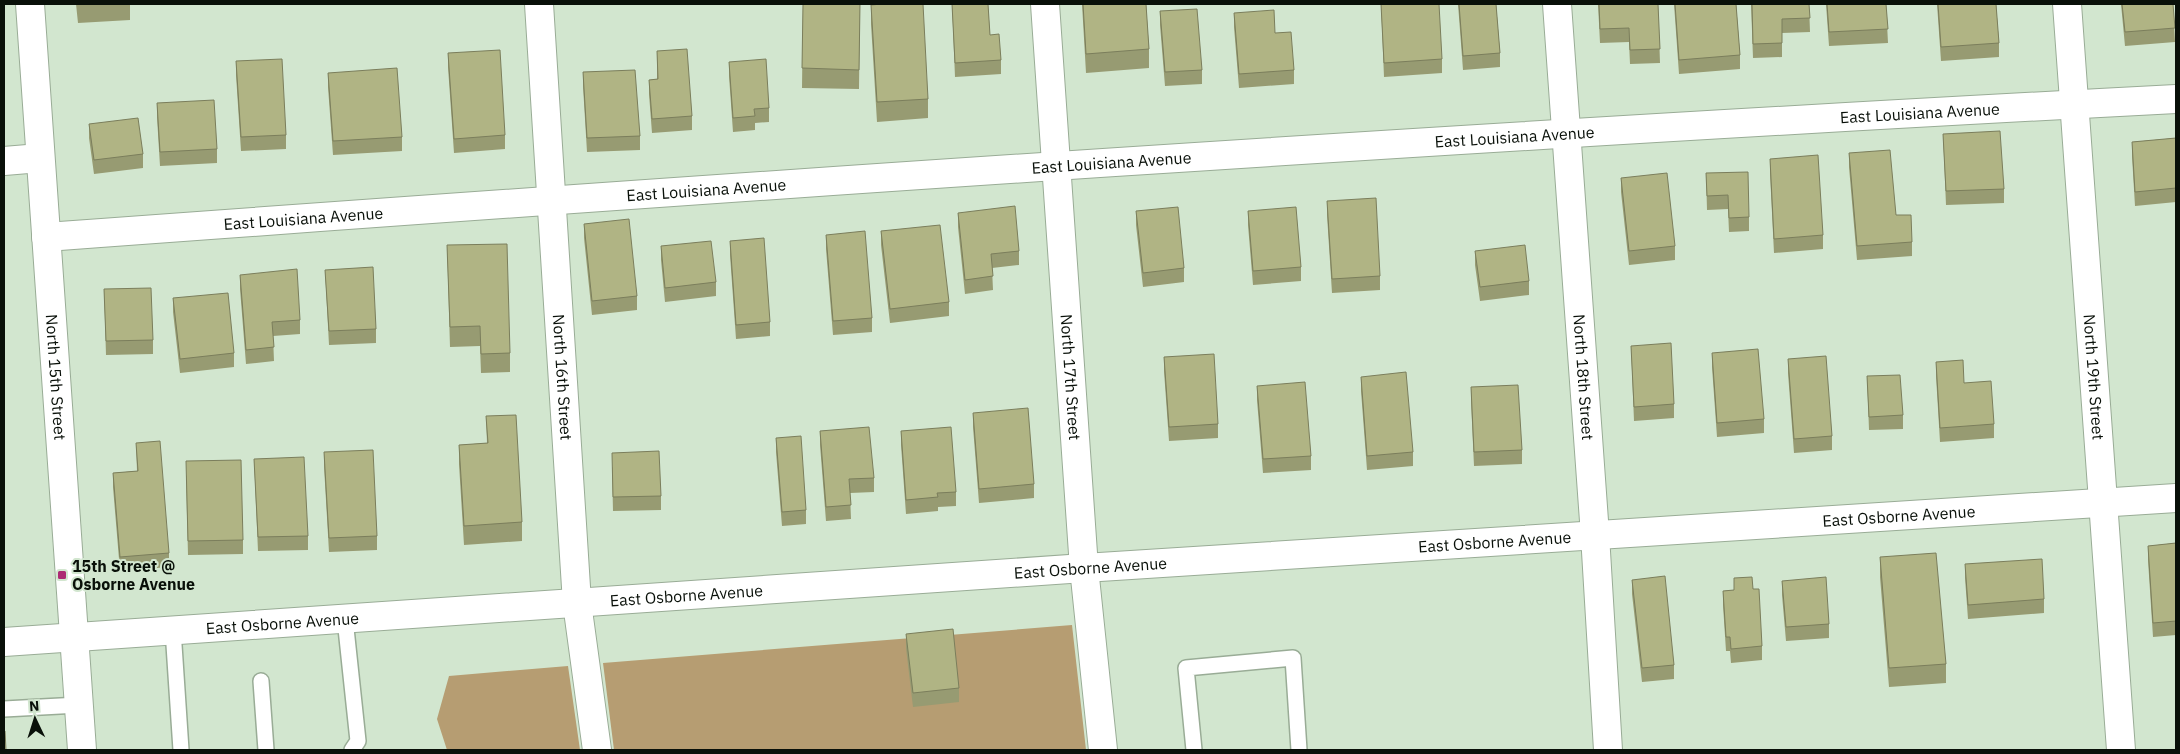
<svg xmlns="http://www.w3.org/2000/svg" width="2180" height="754" font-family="'IBM Plex Sans',sans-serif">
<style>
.forest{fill:#b69d72}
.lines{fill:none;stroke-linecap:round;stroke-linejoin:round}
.service-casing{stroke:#99ac96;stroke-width:18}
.minor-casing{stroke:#99ac96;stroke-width:30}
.tertiary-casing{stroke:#99ac96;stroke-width:30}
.service{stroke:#fff;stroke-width:15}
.minor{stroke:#fff;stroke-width:28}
.tertiary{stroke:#fff;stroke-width:28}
.wall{fill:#979b72}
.building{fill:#b0b484;stroke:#7b7e5c}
.poi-dot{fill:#ad2a74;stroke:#d2e6cf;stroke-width:2}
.labels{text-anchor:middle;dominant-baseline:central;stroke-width:4;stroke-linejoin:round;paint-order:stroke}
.street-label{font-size:16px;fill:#091009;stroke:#d2e6cf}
.poi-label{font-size:16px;font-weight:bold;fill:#091009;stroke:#d2e6cf;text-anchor:start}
</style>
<rect width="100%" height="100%" fill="#d2e6cf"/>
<path class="forest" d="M1072,625L1086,750H614L603,663Z
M568,666L580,750H447L437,719L449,676Z"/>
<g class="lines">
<g class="service-casing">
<path id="service" d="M345,619L358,741L352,750
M173,630L181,750
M261,681L266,750
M4,709L79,705
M1194,750L1186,668L1293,658L1299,750"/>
</g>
<g class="minor-casing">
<g id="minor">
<path id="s1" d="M539,4L577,603L597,750"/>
<path id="s2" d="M1045,4L1084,568L1103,750"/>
<path id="s3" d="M1557,4L1595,535L1608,750"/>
<path id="s4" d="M2067,4L2121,750"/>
<path d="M4,161L40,158"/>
<path id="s5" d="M46,237C756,185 1466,136 2176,99"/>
</g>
</g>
<g class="tertiary-casing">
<g id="tertiary">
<path id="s6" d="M30,4L82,750"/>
<path id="s7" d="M4,642L1084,568L2176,498"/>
</g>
</g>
<use href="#service" class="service"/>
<use href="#minor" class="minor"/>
<use href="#tertiary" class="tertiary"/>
</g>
<path class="wall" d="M76,4H130V20L78,23Z
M803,4H860L859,89L802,88Z
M952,4H988L990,35L1001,60V74L955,77Z
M1082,4H1146L1149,49V68L1086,73Z
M1381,4L1442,59V73L1384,77Z
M1458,4H1496L1500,53V67L1463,70Z
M1598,4H1658L1660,63L1630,64L1629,42L1600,43Z
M1674,4H1736L1740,55V69L1679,74Z
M1751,4H1809L1810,32L1782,33V57L1753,58Z
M1826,4H1886L1888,43L1829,46Z
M1937,4H1996L1999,43V57L1941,61Z
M2121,4H2173L2175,42L2125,46Z
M871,5L928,99V118L877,122L871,24Z
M1160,11L1202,70V84L1165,86L1160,25Z
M1234,13L1275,33L1294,70V84L1239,88L1234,27Z
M657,51L692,116V130L652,133L649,94V80L657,79Z
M448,53L505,135V149L454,153L448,67Z
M236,61L286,135V149L241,151L236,75Z
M729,62L769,108V122L755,123V130L733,132L729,76Z
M583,72L640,136V150L587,152L583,86Z
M328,73L402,137V151L333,155L328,87Z
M157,103L217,149V163L160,166L157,117Z
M89,124L143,154V168L94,174L89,138Z
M1943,134L2004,189V203L1946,205Z
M2176,138V202L2135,206L2132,156V142Z
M1849,153L1912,242V256L1857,260L1849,167Z
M1770,159L1823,235V249L1774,253L1770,173Z
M1706,173L1749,217V231L1729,232L1728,209L1707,210Z
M1621,178L1675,246V260L1629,265L1621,192Z
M1327,201L1380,276V290L1332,293L1327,215Z
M1136,211L1184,268V282L1143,287L1136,225Z
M1248,211L1301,267V281L1253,285L1248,225Z
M958,213L1019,251V265L992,268L993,290L965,294L958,227Z
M584,224L637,296V310L592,315L584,238Z
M881,231L949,302V316L890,323L881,245Z
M826,235L872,318V332L833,335L826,249Z
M730,241L770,322V336L736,339L730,255Z
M447,245L510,353V372L481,373L480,346L450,347Z
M661,246L716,282V296L665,302L661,260Z
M1475,251L1529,281V295L1480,301L1475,265Z
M325,270L376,329V343L329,345Z
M240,275L300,320V334L273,336L274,361L246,364L240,289Z
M104,289L153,340V354L106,355Z
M173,298L234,353V367L180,373L173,312Z
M1631,346L1674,404V418L1634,421Z
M1712,353L1764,419V433L1717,437L1712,367Z
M1164,357L1218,424V438L1169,441L1164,371Z
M1788,359L1832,436V450L1794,453L1788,373Z
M1936,362L1964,383L1994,424V438L1940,442L1936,376Z
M1867,376L1903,415V429L1869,430Z
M1361,377L1413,452V466L1367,470L1361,391Z
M1257,386L1311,456V470L1263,473L1257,400Z
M1471,387L1522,450V464L1474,466L1471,401Z
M973,413L1034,484V498L979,503L973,427Z
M486,416L522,522V541L464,545L459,464V445L487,443Z
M820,431L874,478V492L850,493L851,519L826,521L820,445Z
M901,431L956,492V506L938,507V511L906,514L901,445Z
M776,438L806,510V524L782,526L776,452Z
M136,443L169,553V567L120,571L113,487V473L137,471Z
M324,452L377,536V550L329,552L324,466Z
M254,459L308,536V550L258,551Z
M612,467L661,496V510L613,511Z
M186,475L243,540V554L188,555Z
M2176,543V635L2153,637L2148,560V546Z
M1880,557L1946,664V683L1889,687L1880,577Z
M1965,564L2044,599V613L1968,619L1965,578Z
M1734,578L1753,589L1762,646V660L1731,663L1730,651H1726L1723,605V591L1734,590Z
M1632,580L1674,665V679L1642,682L1632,594Z
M1782,581L1829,624V638L1786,641L1782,595Z
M906,634L959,688V702L913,707L906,648Z"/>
<path class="building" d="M803,4H860L859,70L802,68Z
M882,4H923L928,99L877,102L871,5Z
M952,4H988L990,35L999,34L1001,60L955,63Z
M1083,4H1146L1149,49L1086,54Z
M1381,4H1439L1442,59L1384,63Z
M1459,4H1496L1500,53L1463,56Z
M1599,4H1658L1660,49L1630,50L1629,28L1600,29Z
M1675,4H1736L1740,55L1679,60Z
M1752,4H1809L1810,18L1782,19V43L1753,44Z
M1827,4H1886L1888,29L1829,32Z
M1938,4H1996L1999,43L1941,47Z
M2122,4H2173L2175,28L2125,32Z
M1197,9L1202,70L1165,72L1160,11Z
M1274,10L1275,33L1291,32L1294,70L1239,74L1234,13Z
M687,49L692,116L652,119L649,80L658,79L657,51Z
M500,50L505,135L454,139L448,53Z
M282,59L286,135L241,137L236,61Z
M766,59L769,108L754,109L755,116L733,118L729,62Z
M397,68L402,137L333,141L328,73Z
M635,70L640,136L587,138L583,72Z
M214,100L217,149L160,152L157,103Z
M138,118L143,154L94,160L89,124Z
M2000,131L2004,189L1946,191L1943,134Z
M2176,138V188L2135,192L2132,142Z
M1890,150L1896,215H1911L1912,242L1857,246L1849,153Z
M1818,155L1823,235L1774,239L1770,159Z
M1748,172L1749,217L1729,218L1728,195L1707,196L1706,173Z
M1667,173L1675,246L1629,251L1621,178Z
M1376,198L1380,276L1332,279L1327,201Z
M1015,206L1019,251L991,254L993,276L965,280L958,213Z
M1178,207L1184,268L1143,273L1136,211Z
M1296,207L1301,267L1253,271L1248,211Z
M629,219L637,296L592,301L584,224Z
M940,225L949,302L890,309L881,231Z
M865,231L872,318L833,321L826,235Z
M764,238L770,322L736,325L730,241Z
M711,241L716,282L665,288L661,246Z
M507,244L510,353L481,354L480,326L450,327L447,245Z
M1525,245L1529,281L1480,287L1475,251Z
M373,267L376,329L329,331L325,270Z
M297,269L300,320L272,322L274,347L246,350L240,275Z
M151,288L153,340L106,341L104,289Z
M228,293L234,353L180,359L173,298Z
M1671,343L1674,404L1634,407L1631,346Z
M1758,349L1764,419L1717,423L1712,353Z
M1214,354L1218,424L1169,427L1164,357Z
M1826,356L1832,436L1794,439L1788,359Z
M1963,360L1964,383L1991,381L1994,424L1940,428L1936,362Z
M1406,372L1413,452L1367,456L1361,377Z
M1900,375L1903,415L1869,417L1867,376Z
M1305,382L1311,456L1263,459L1257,386Z
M1518,385L1522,450L1474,452L1471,387Z
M1028,408L1034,484L979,489L973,413Z
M516,415L522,522L464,526L459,445L488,443L486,416Z
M869,427L874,478L849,479L851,505L826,507L820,431Z
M951,427L956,492L937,493L938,497L906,500L901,431Z
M801,436L806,510L782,512L776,438Z
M160,441L169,553L120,557L113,473L138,471L136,443Z
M373,450L377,536L329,538L324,452Z
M659,451L661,496L613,497L612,453Z
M304,457L308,536L258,537L254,459Z
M241,460L243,540L188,541L186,461Z
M2176,543V621L2153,623L2148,546Z
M1936,553L1946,664L1889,668L1880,557Z
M2042,559L2044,599L1968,605L1965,564Z
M1665,576L1674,665L1642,668L1632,580Z
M1752,577L1753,589H1759L1762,646L1731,649L1730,637H1726L1723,591L1734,590V578Z
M1826,577L1829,624L1786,627L1782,581Z
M953,629L959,688L913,693L906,634Z
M4,731H5L6,750H4Z"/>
<rect class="poi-dot" x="57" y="570" width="10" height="10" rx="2.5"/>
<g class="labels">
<g class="street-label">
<text stroke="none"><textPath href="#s5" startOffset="1878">East Louisiana Avenue</textPath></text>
<text stroke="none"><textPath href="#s5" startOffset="1472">East Louisiana Avenue</textPath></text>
<text stroke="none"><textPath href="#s5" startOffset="1068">East Louisiana Avenue</textPath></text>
<text stroke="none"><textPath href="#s5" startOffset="662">East Louisiana Avenue</textPath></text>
<text stroke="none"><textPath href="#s5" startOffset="258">East Louisiana Avenue</textPath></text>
<text stroke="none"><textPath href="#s6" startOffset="374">North 15th Street</textPath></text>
<text stroke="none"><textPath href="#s2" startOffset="374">North 17th Street</textPath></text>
<text stroke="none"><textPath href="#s3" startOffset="374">North 18th Street</textPath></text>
<text stroke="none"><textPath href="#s4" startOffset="374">North 19th Street</textPath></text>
<text stroke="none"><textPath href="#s1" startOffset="374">North 16th Street</textPath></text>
<text stroke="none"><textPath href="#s7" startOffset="1899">East Osborne Avenue</textPath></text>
<text stroke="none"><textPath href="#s7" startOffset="1494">East Osborne Avenue</textPath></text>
<text stroke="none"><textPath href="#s7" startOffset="1089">East Osborne Avenue</textPath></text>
<text stroke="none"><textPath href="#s7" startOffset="684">East Osborne Avenue</textPath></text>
<text stroke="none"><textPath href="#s7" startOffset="279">East Osborne Avenue</textPath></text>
</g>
<g class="poi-label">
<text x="72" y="566">15th Street @<tspan x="72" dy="18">Osborne Avenue</tspan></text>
</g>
</g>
<rect width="2180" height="754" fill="none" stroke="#091009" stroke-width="10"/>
<g transform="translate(35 719) rotate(356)" stroke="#d2e6cf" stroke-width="4" paint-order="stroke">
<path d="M0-4L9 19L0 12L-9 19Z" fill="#091009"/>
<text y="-8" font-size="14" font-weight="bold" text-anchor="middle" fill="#091009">N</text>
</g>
</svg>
